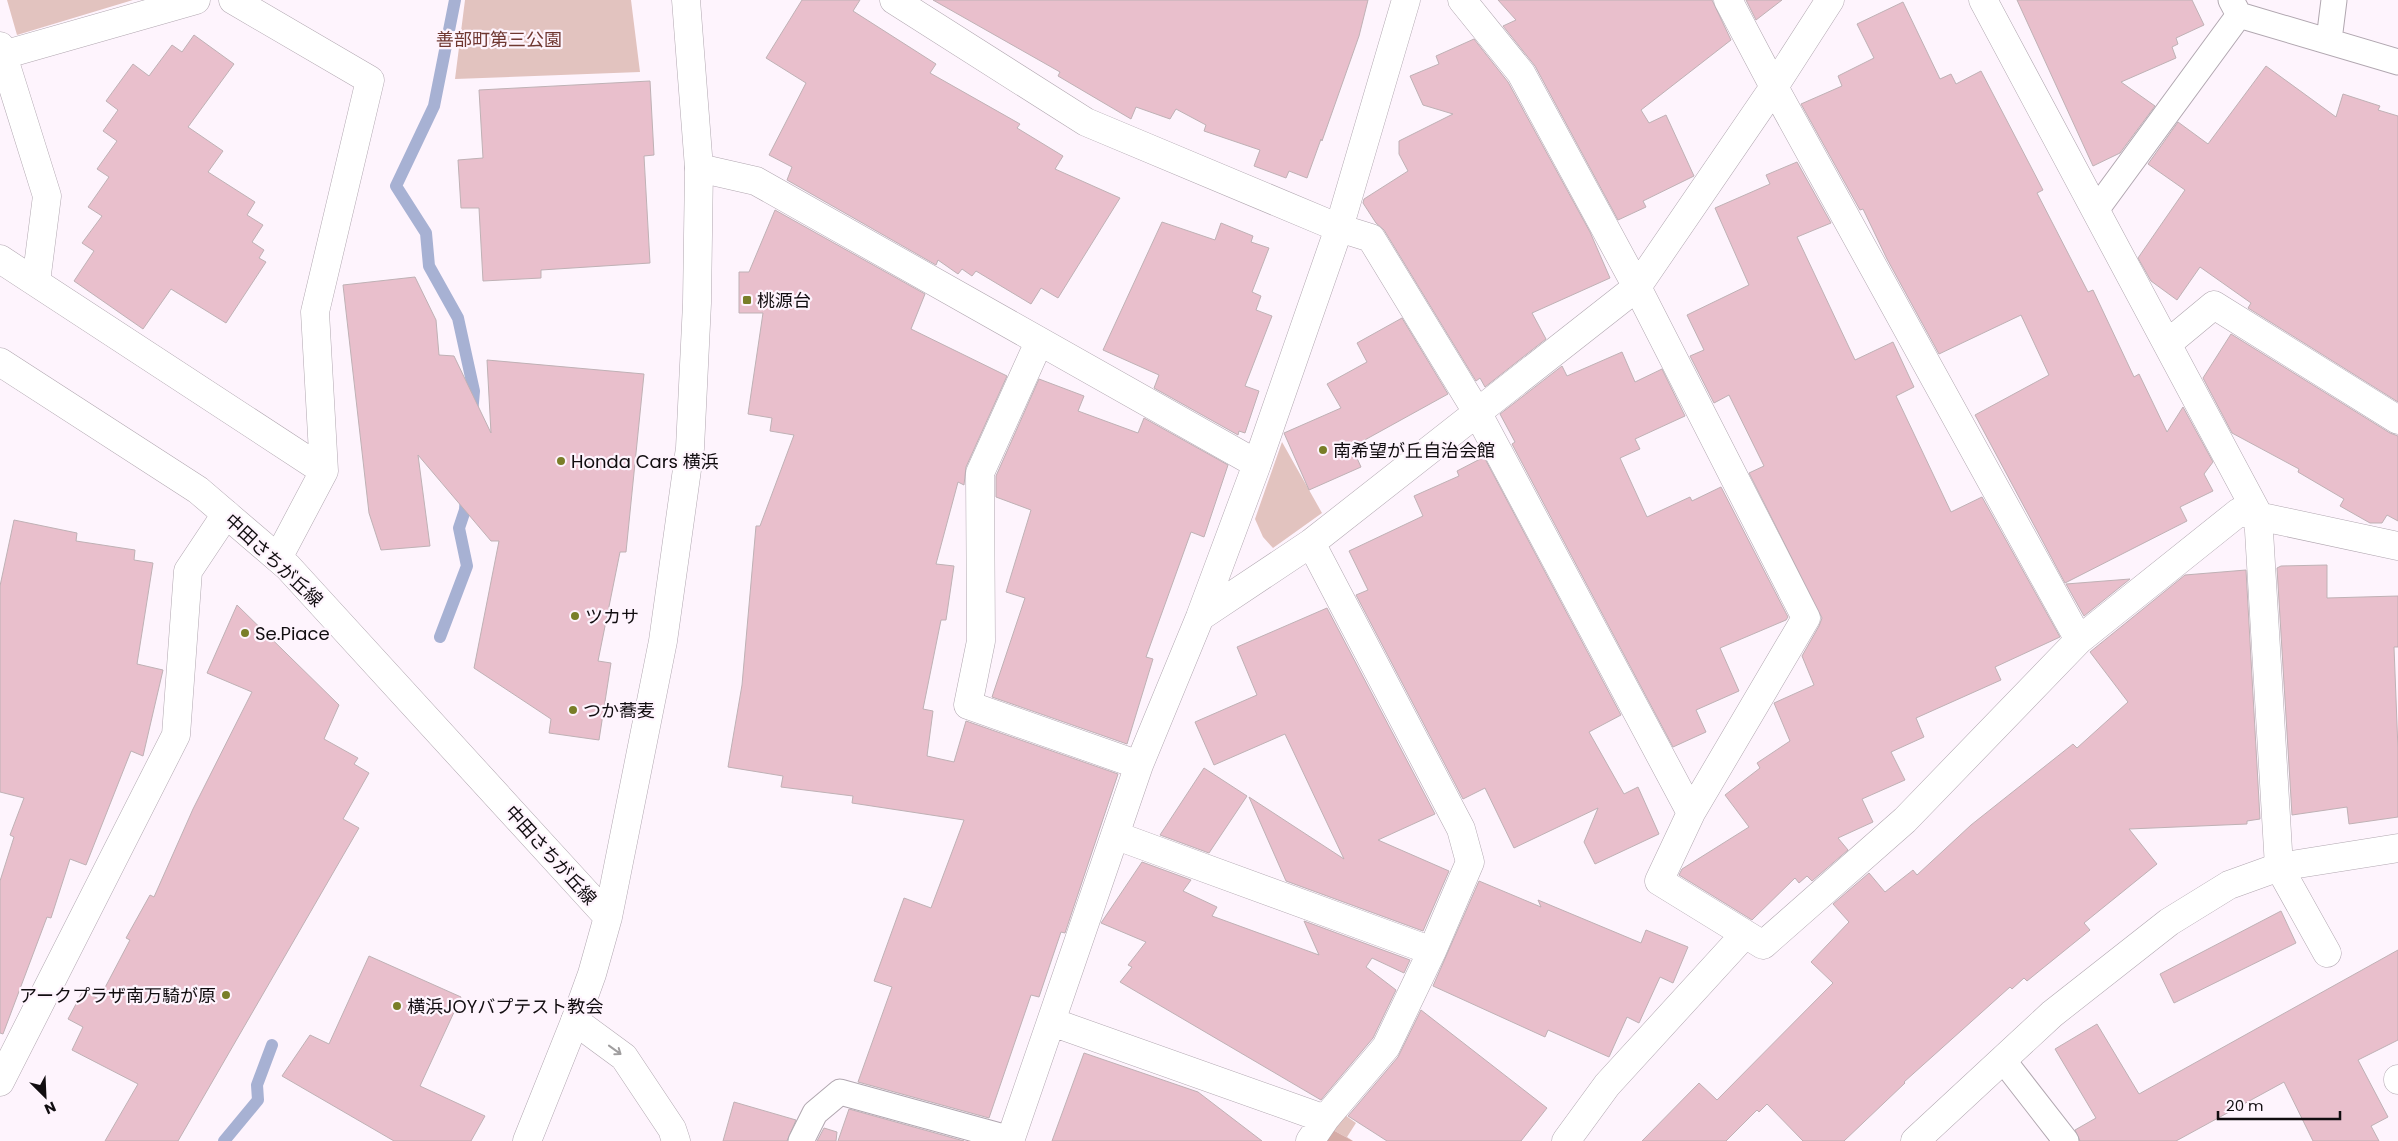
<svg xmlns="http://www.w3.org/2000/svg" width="2398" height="1141" font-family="Poppins,'Noto Sans JP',sans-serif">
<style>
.green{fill:#e2c3bf}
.forest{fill:#d5aba6}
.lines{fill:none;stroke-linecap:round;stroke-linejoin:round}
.stream{stroke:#a7b1d3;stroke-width:12}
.building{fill:#e9bfcc;stroke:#bfb1b5}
.service-casing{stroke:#b1a7b0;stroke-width:27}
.minor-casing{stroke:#b1a7b0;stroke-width:29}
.tertiary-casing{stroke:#b1a7b0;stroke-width:29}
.service{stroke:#fff;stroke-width:25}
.minor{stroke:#fff;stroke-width:28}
.tertiary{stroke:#fff;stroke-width:28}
.oneway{stroke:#a09e9f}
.poi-dot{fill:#797e28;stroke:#fef4fd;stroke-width:2}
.labels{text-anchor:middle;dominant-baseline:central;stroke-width:4.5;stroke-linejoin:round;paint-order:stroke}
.park-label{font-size:18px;fill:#6f3731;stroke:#fef4fd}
.poi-label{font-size:18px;fill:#110d10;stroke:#fef4fd;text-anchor:start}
.street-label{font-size:18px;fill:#110d10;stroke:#fef4fd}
</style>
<rect width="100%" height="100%" fill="#fef4fd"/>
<path class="green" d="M7,0H133L17,35Z
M465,0H631L640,72L455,79Z
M1282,442L1322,513L1273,548L1263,537L1255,519Z
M1345,1115L1356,1123L1347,1137L1353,1141L1333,1130Z"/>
<path class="forest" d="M1333,1130L1353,1141H1325Z"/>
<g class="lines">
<path class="stream" d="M455,0L434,106L396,186L426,233L429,266L458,318L474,391L472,414
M440,637L467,566L459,528L465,510L466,494
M224,1141L258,1100L257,1085L272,1045"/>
</g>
<path class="building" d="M802,0H860L853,11L936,64L930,73L1020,124L1017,128L1063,156L1055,169L1120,198L1058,298L1041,288L1031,304L976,271L972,276L962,269L958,274L938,260L936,265L787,180L792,167L769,155L806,83L766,58Z
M933,0H1368L1359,36L1322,141L1321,139L1307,178L1289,171L1286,178L1254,166L1260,150L1204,131L1206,125L1176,109L1170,119L1136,107L1131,119L1058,76L1060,72Z
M1498,0H1712L1731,40L1641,110L1649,123L1666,115L1694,176L1643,201L1646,207L1618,220L1535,66L1503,26L1516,20Z
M1746,0H1782L1756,20Z
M2017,0H2192L2204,25L2176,38L2178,44L2172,47L2176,58L2121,82L2155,106L2120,153L2093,166Z
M1903,2L1940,79L1951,74L1956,84L1981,71L2043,190L2037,193L2088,292L2093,290L2134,377L2139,374L2167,432L2183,407L2213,462L2204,474L2213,491L2180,507L2187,521L2065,583L1975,415L2049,375L2021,315L1939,354L1887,259L1863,209L1860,210L1801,104L1842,86L1838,76L1874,58L1857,24Z
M194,35L234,64L188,127L223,151L208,172L255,202L247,215L263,225L252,242L264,250L259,258L266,262L226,323L171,289L143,329L74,281L94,251L82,243L102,216L88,207L109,177L97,169L117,141L103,131L118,110L106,101L133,64L149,76L172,45L182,52Z
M1474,39L1508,82L1590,232L1610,278L1532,313L1546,339L1485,387L1480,378L1476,381L1384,230L1376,223L1363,203L1364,199L1408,171L1399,154V141L1453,114L1423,105L1410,76L1439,64L1436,56Z
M2266,66L2336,117L2343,94L2380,106L2378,110L2398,116V402L2248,308L2251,303L2200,267L2177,300L2151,281L2138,258L2185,190L2148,164L2178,122L2208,144Z
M650,81L654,155L644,156L650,263L541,270V278L483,281L479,208H461L458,160L483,158L479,90Z
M1797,162L1831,223L1797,237L1855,360L1893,342L1914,387L1896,396L1951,512L1982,497L2060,637L1995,667L2001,680L1916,718L1924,737L1891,752L1905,780L1862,799L1873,822L1838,838L1848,850L1812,881L1807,876L1799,883L1795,878L1752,920L1679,875L1682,869L1749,827L1725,795L1760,768L1757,763L1790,741L1774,703L1814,685L1802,656L1819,626L1822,618L1749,473L1764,466L1729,395L1714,403L1690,356L1704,350L1687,315L1749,285L1715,208L1770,184L1766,175Z
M775,210L925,294L911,329L1007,376L966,467L964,485L958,482L936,564L954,566L946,620H941L923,709L933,711L927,756L954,762L966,721L1118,774L1065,933L1061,932L1039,997L1031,995L989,1118L858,1082L892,987L874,981L904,898L931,908L964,820L852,803L853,796L781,787L783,776L728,767L742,685L756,526H760L794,435L770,431L772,418L748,414L763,313H739V272H749Z
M1162,222L1215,240L1221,223L1253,236L1251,242L1269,248L1252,292L1261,296L1256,310L1272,316L1245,386L1259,391L1245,433L1239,431L1238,435L1154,388L1159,375L1103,350Z
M415,277L436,320L439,355L454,356L491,433L487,360L644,374L626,552H620L598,661L611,663L599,740L549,733L551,719L474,668L499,541H491L418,455L430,546L381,550L369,513L343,285Z
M1402,318L1448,394L1352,447L1361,467L1309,490L1284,433L1341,408L1327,384L1367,362L1357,343Z
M2231,334L2390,433L2398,436V521L2387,515L2382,523H2370L2340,506L2344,499L2298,472L2299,469L2232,433L2203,378Z
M1622,352L1635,382L1662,369L1685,416L1635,439L1640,449L1620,458L1647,517L1690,497L1692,501L1721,487L1788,617L1786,620L1720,648L1739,691L1696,710L1706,732L1673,747L1512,444L1515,442L1500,414L1562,366L1567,376Z
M1039,379L1084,396L1078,411L1138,433L1144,418L1228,465L1204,537L1191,532L1146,657L1153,659L1127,744L992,697L1025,598L1006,592L1031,510L996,497V476Z
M1484,457L1621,715L1589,732L1624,794L1638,787L1659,834L1595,864L1584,842L1598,808L1514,848L1485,788L1463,799L1356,595L1368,590L1349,551L1423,516L1414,496L1459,476L1457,471Z
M14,520L77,533L76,541L135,550L134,560L153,563L137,664L163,670L143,756L131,751L86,865L70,859L51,918L47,917L3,1034L0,1033V881L14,837L10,835L24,798L0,792V586Z
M2327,565V598L2398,596V647H2394L2398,750V817L2349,824L2347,807L2292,815L2277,568L2281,566Z
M2246,570L2260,819L2247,821V824L2129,829L2157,864L2084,923L2090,930L2027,981L2024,978L2012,989L2010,987L1904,1082L1905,1083L1844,1141H1803L1767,1104L1759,1112L1757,1110L1726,1141H1642L1699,1083L1717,1100L1833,983L1811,962L1849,922L1833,904L1869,873L1885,892L1913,870L1917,875L1971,825L2073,744L2077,748L2128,702L2090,652L2185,575Z
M2130,579L2084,616L2066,584Z
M237,605L339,705L324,739L358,758L354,764L369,773L343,819L359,828L178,1141H105L138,1084L72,1050L83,1027L68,1019L83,991L99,999L130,940L126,938L150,895L154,897L193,809L252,692L207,673Z
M1327,608L1435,814L1378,840L1449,871L1423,931L1286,881L1249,797L1344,859L1285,734L1214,765L1195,722L1257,695L1237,647Z
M1204,768L1247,796L1209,853L1160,835Z
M1142,862L1191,880L1183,891L1217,907L1212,916L1319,955L1304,921L1410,960L1404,973L1372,958L1366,967L1396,990L1373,1038L1321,1100L1120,982L1132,967L1128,965L1146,942L1101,923Z
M1479,881L1541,907L1538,900L1641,943L1646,930L1688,947L1673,983L1660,977L1639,1023L1627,1017L1609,1057L1548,1030L1545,1037L1433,986Z
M2281,911L2296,943L2174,1003L2160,974Z
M2398,950V1040L2358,1060L2388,1117L2371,1126L2379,1141H2313L2284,1082L2176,1141H2080L2075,1130L2096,1118L2055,1049L2097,1024L2139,1094Z
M369,956L461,997L420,1086L485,1116L471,1141H394L282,1076L310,1035L329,1044Z
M1421,1010L1547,1108L1521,1141H1387L1348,1116L1398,1057Z
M1084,1053L1198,1092L1262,1141H1052Z
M734,1102L796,1120L787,1141H723Z
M849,1109L964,1141H838Z
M824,1128L837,1132L836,1141H817Z"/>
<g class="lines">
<g class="service-casing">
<path id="service" d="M2231,0L2239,15L2398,62
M2329,40L2334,0
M2096,210L2239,15
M2003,1060L2066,1141
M801,1141L815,1113L840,1092L1011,1139"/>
</g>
<g class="minor-casing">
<path id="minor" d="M233,0L370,80L315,312L324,471L278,558
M894,0L1086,122L1339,228L1371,238L1477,412L1691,813
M1462,0L1521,73L1637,287L1806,618L1691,813L1659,881L1763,945L1905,820L2079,640L2239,512L2398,546
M1728,0L1774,87L2079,640
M1983,0L2258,514L2279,867L2327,953
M0,46L47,196L36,282
M3,55L196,0
M699,168L756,181L1257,464
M0,259L324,471
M1039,342L980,473L981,641L968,705L1139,765
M2167,344L2214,305L2398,420
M1200,617L1311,543L1637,287L1774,87L1830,0
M1117,836L1432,951
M575,1021L624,1057L672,1129L676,1141
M1052,1022L1325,1119
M2398,1079V1080
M0,1082L176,735L188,571L226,514
M1010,1141L1139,765L1200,617L1257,464L1339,228L1406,0
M1310,1141L1325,1119L1386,1047L1432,951L1470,862L1461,829L1311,543
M1566,1141L1607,1085L1745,934"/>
</g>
<g class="tertiary-casing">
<path id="tertiary" d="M0,362L198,490L288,567L608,917
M527,1141L575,1021L592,974L608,917L663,641L690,448L697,303L699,168L686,0
M1915,1141L2052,1014L2169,922L2229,885L2279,867L2398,848"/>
</g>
<use href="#service" class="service"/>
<use href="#minor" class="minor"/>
<use href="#tertiary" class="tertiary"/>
</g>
<defs><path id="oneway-shaft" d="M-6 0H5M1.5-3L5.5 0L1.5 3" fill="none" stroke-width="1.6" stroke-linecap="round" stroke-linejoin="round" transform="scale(1.25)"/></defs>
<use class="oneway" href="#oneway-shaft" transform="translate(615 1050) rotate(36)"/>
<g class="poi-dot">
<rect x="742" y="295" width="10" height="10" rx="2.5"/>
<circle cx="1323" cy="450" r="5"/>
<circle cx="561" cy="461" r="5"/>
<circle cx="575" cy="616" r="5"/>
<circle cx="245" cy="633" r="5"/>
<circle cx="573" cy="710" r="5"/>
<circle cx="226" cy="995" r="5"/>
<circle cx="397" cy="1006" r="5"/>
</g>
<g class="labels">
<g class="park-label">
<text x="499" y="39">善部町第三公園</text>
</g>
<g class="poi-label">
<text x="757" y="300">桃源台</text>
<text x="1333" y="450">南希望が丘自治会館</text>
<text x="571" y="461">Honda Cars 横浜</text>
<text x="585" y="616">ツカサ</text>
<text x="255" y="633">Se.Piace</text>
<text x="583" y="710">つか蕎麦</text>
<text x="216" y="995" text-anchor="end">アークプラザ南万騎が原</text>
<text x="407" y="1006">横浜JOYバプテスト教会</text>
</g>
<g class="street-label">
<text transform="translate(274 560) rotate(43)">中田さちが丘線</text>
<text transform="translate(551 855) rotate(48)">中田さちが丘線</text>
</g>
</g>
<g transform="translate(45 1096) rotate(156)" stroke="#fef4fd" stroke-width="4" paint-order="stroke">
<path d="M0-4L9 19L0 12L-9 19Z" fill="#110d10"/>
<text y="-8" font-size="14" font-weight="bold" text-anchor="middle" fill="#110d10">N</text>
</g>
<path d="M2218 1111v8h122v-8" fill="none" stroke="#110d10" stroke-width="2.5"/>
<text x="2226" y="1111" font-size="15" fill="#110d10" stroke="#fef4fd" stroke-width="4" paint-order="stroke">20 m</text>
</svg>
